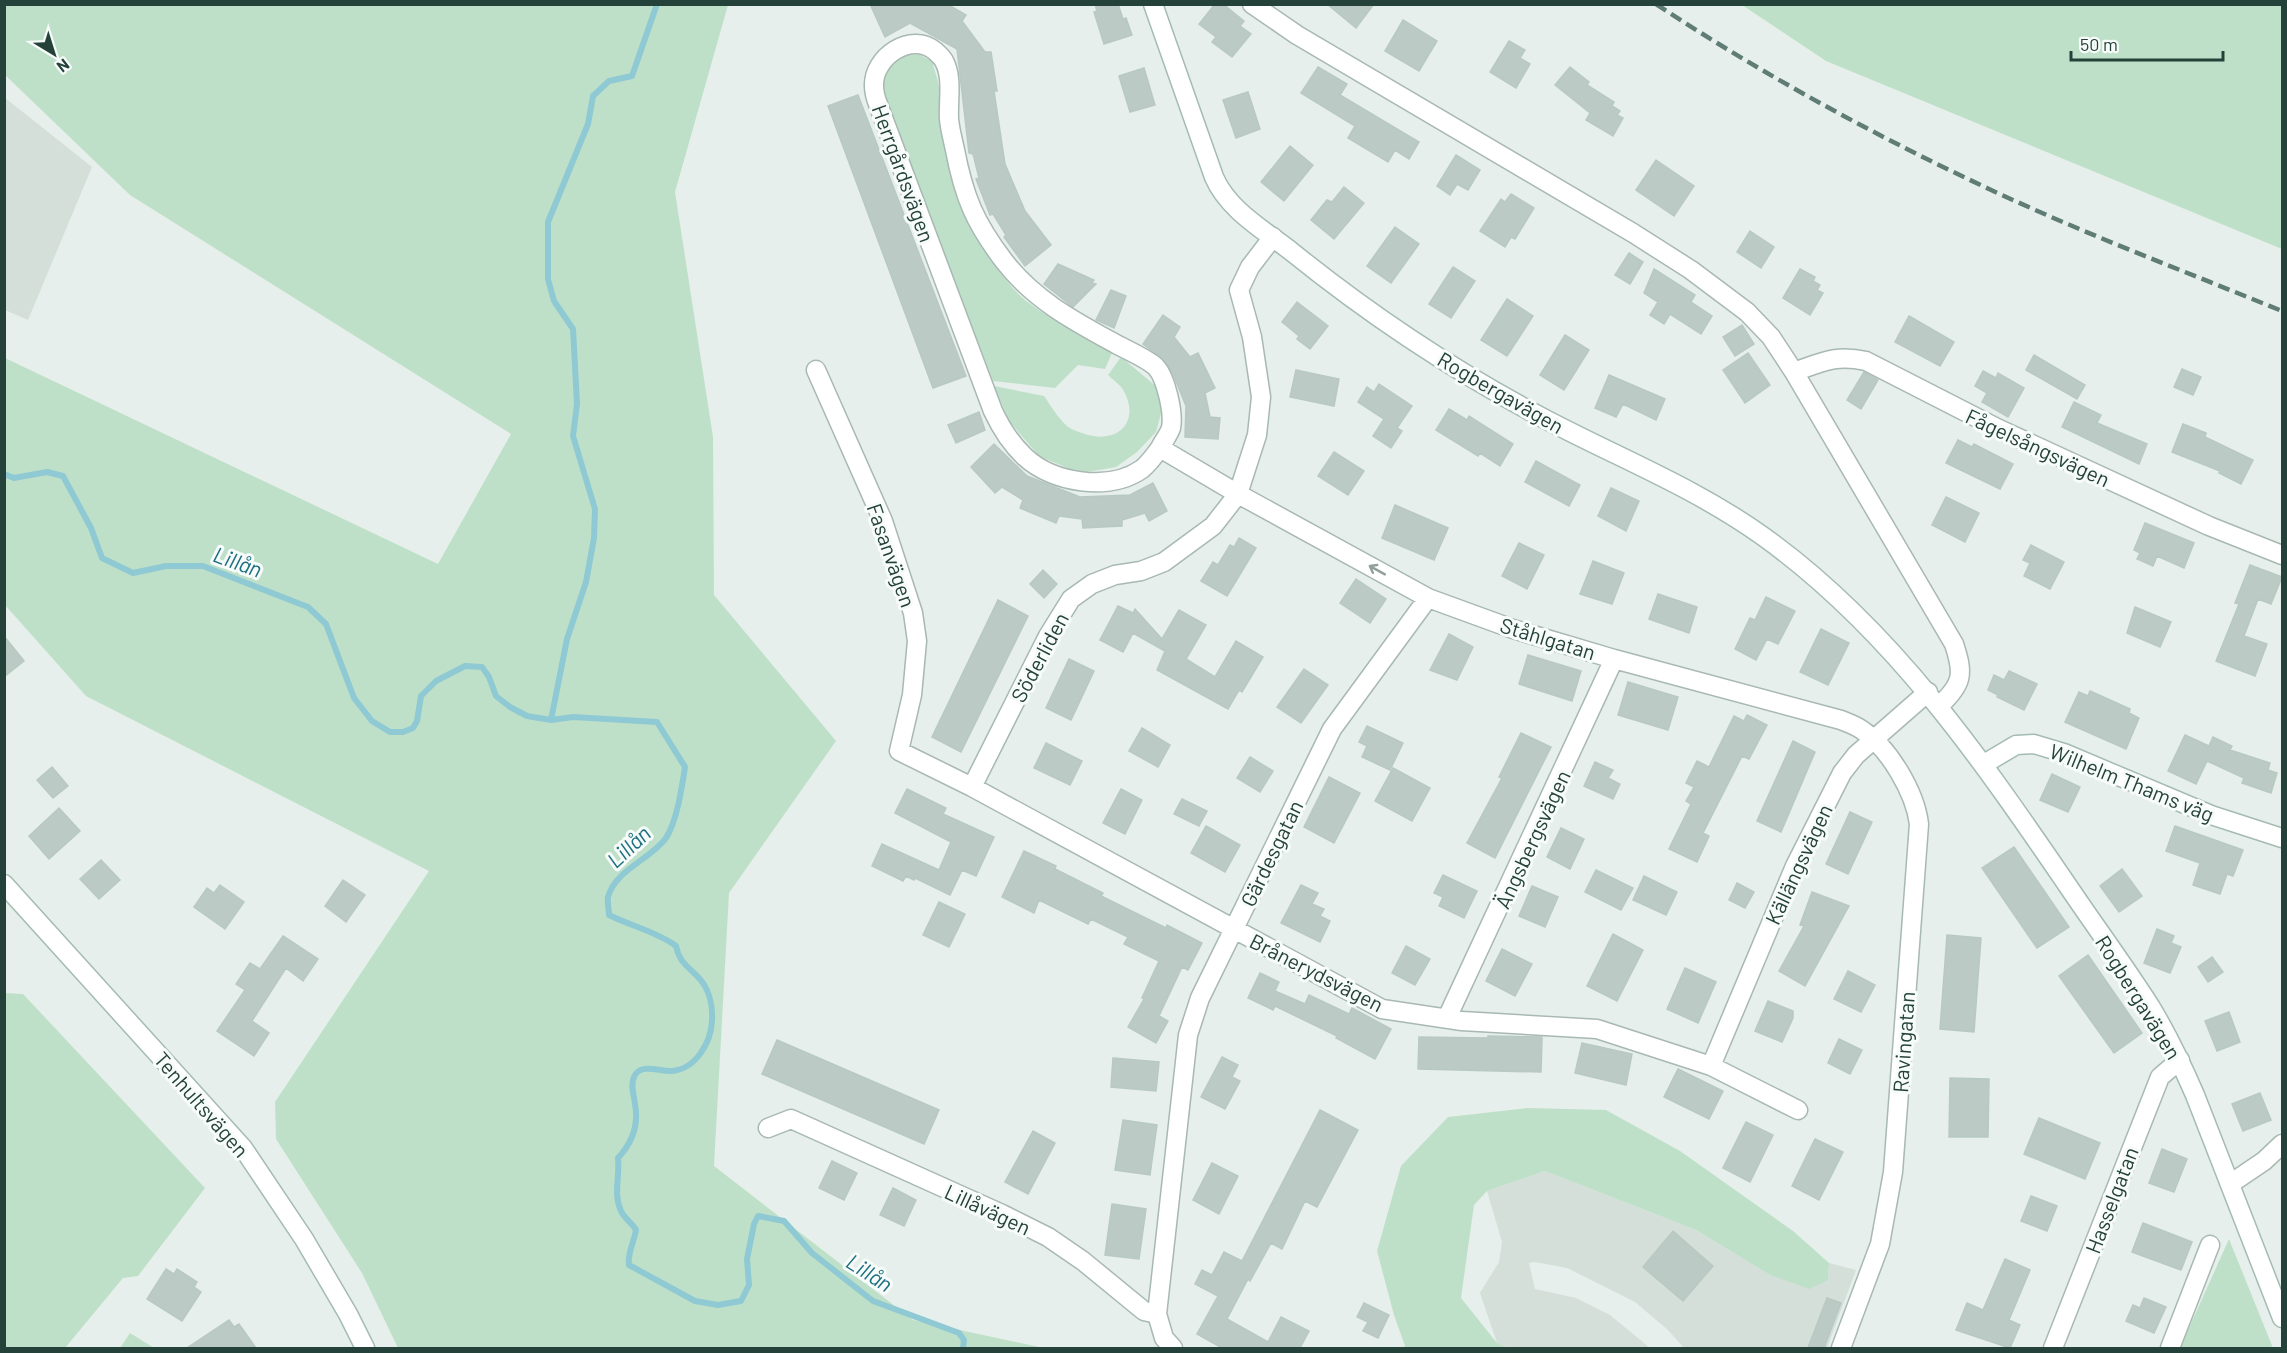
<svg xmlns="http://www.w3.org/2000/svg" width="2287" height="1353" font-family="Barlow,sans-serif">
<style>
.built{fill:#d4dfda}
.green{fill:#bfe0c8}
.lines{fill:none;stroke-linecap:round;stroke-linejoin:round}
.stream{stroke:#8ec9d4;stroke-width:6}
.building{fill:#bbcac4;stroke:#b8c9c2;stroke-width:1.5}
.street-casing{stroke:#a8b8b2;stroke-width:21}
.secondary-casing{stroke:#a4bbb3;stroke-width:21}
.street{stroke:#fff;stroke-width:18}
.secondary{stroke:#fff;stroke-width:18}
.rail{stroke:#5f7d75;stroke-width:4.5;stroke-dasharray:12 6;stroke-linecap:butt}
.oneway{stroke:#92a09c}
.labels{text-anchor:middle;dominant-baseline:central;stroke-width:6;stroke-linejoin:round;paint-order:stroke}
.street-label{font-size:21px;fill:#24423a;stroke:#f7fbf9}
.water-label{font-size:22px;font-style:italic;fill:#1c6f80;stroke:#f7fbf9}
</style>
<rect width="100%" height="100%" fill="#e6efeb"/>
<path class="built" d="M4,97L92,167L28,320L5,310Z
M1545,1171L1696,1230L1770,1275L1828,1280L1829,1263L1856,1270L1827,1348H1684L1668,1330L1635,1302L1567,1268L1535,1262L1529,1263L1535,1289L1576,1298L1610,1315L1650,1348H1507L1497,1343L1480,1293L1499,1262L1502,1242L1487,1191Z"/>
<path class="green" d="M5,4L728,5L675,192L713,437L714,595L836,741L729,893L714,1166L913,1320L1044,1348H398L362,1273L276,1139L275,1102L429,871L86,696L5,605V358L438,564L511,434L130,195L5,75Z
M1742,5H2282V249L1826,61Z
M906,54L920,55L932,61C946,105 950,151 959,197C966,227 1004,285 1029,303C1055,322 1084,336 1112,353L1105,369L1078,365L1055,388L993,381L880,87L892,63Z
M1121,357L1157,387L1162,399V410L1156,432L1137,452L1116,467L1087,472L1070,469L1039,456L1009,421L994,386L1044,396C1051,406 1058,418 1067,426C1072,430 1079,432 1085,434C1119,445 1142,420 1122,388C1118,383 1112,379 1108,375Z
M5,993L23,994L205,1188L138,1276L123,1278L65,1348H5Z
M1528,1108L1606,1110L1680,1151L1793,1231L1829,1263L1828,1280L1809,1289L1770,1275L1696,1230L1545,1171L1487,1191L1474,1205L1461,1298L1497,1343L1507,1348H1403L1405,1346L1394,1315L1377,1251L1401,1166L1448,1117Z
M2229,1239L2273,1348H2180Z
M130,1333L154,1348H120Z"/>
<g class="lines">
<path class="stream" d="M4,474L14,478L47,472L63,476L91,528L102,558L133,573L166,566H203L308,607L326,624L354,698L372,721L390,732H403L413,728L417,721L421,696L436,681L465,666L482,667L489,677L496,696L510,707L527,716L551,720L573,717L657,722L685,767C682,787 677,821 666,838C650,860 615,870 608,897C607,902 609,909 609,915C631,926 657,932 676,946C679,961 686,965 696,975C709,987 713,1005 712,1021C711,1042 696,1069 672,1071C661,1072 640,1062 634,1077C630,1086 634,1094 635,1104C639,1125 632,1143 618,1158C620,1176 613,1194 621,1211C624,1218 632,1223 636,1230C634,1242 627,1254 629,1265L695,1301L718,1305L741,1301L749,1285L747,1259L754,1224L758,1216L784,1221L812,1253L873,1301L959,1333L964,1340L963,1348
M551,720L567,639L586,582L594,538L595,509L573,436L577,404L573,329L554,301L548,279V222L588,124L593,96L609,81L632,76L657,4"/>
</g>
<path class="building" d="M870,4H947L966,15L962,21L985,52H991L997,91H994L1005,164L1025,211L1051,245L1025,266L1004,237L1006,235L993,214L990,215L976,179L979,178L973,154L969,153L957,49L910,23L885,37Z
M1095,4H1118L1123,19L1126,18L1132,35L1104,44L1094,12L1097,11Z
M1215,4H1223L1244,21L1240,26L1251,34L1232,57L1212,42L1216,37L1199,24Z
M1327,4H1374L1356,28Z
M1403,20L1437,41L1419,71L1385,51Z
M1509,41L1525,50L1520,58L1530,64L1516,88L1490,72Z
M1318,67L1347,84L1340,95L1419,142L1409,159L1395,150L1388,162L1348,138L1355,126L1301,93Z
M1570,67L1589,82L1587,85L1614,102L1612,106L1620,111L1617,115L1623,118L1613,136L1586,120L1590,113L1555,85Z
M1144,68L1155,105L1130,112L1119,76Z
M1248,92L1260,129L1236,138L1223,100Z
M858,95L966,376L933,388L828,106Z
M1290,146L1313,165L1284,201L1261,182Z
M1456,155L1480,170L1468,190L1457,184L1450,195L1437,186Z
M1656,160L1694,186L1674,216L1636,190Z
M1344,187L1364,203L1334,239L1311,220L1327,200L1332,202Z
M1511,194L1534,208L1515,239L1511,237L1505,247L1480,231L1501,199L1505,202Z
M1395,227L1419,244L1391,283L1367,266Z
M1750,231L1774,247L1761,268L1737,252Z
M1629,253L1643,262L1630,284L1615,275Z
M1058,264L1094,280L1092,283L1096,284L1073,307L1044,284Z
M1453,267L1475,281L1451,318L1429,304Z
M1654,269L1695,295L1691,302L1712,316L1701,334L1670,314L1664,324L1650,315L1658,302L1644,293Z
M1800,269L1815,277L1813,281L1820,285L1817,290L1823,293L1810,315L1783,298Z
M1111,290L1126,296L1114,328L1096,320Z
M1507,299L1533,316L1507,356L1481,340Z
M1297,302L1328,326L1310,349L1297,339L1299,336L1282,322Z
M1163,315L1180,327L1174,337L1190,357L1198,353L1215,388L1205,393L1210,417L1220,418L1218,439L1185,437L1186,406L1173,374L1164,359L1143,344Z
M1909,316L1954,342L1940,366L1895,342Z
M1742,325L1754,344L1735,356L1723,337Z
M1565,335L1589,350L1564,390L1540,375Z
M1748,353L1770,385L1745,403L1723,370Z
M2034,355L2085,385L2077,399L2026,370Z
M2182,369L2201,377L2193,395L2174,387Z
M1296,370L1339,379L1334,406L1290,397Z
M1983,371L1996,378L1998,373L2024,388L2008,417L1982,402L1987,393L1975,386Z
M1864,372L1878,380L1861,409L1847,400Z
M1609,375L1665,399L1656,420L1623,404L1616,417L1595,408Z
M1379,384L1412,406L1397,428L1402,431L1391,448L1373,436L1384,419L1358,402L1367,387L1374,392Z
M2074,402L2101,415L2097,423L2147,444L2139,464L2062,427Z
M1449,409L1467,420L1469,416L1513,444L1500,466L1480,453L1478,456L1436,430Z
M979,412L985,430L956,443L948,425Z
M2183,424L2206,433L2205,437L2253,460L2241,484L2219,473L2220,471L2172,452Z
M1958,440L1972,447L1974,444L2013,464L2000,489L1946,463Z
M994,444L1027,476L1080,497L1130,495L1153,483L1167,511L1149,521L1145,513L1122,520V526L1083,528L1082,519L1059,516L1056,523L1020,508L1023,500L1002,487L995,493L971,467Z
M1334,452L1364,471L1348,495L1318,476Z
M1536,461L1580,485L1569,506L1525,482Z
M1611,488L1639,501L1626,531L1598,516Z
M1946,497L1979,513L1965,542L1932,525Z
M1395,505L1448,528L1434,560L1382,538Z
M2145,523L2194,543L2184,568L2157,556L2153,566L2137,559L2140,553L2134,550Z
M1239,538L1256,548L1227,596L1201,581L1213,562L1218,565L1230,545L1234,547Z
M1519,543L1544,555L1527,589L1502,576Z
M2031,545L2064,562L2050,589L2024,576L2030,563L2023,560Z
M1593,561L1624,573L1612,604L1580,594Z
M2250,565L2282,577L2271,604L2258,599L2244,636L2267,644L2255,676L2216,661L2239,604L2235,603Z
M1043,570L1057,584L1044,598L1030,584Z
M1356,579L1386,599L1370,623L1340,603Z
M1658,594L1697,607L1689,633L1649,619Z
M1766,597L1795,611L1778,644L1767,639L1756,660L1735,649L1750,618L1755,620Z
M998,600L1028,616L961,752L932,737Z
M1118,606L1133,613L1135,609L1162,639L1179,610L1206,625L1186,659L1215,677L1236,641L1263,657L1242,692L1239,690L1228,709L1157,670L1165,651L1133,633L1123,652L1100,640Z
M2135,607L2171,622L2160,647L2127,633Z
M1821,629L1849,643L1828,685L1800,672Z
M1449,634L1473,647L1457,680L1430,670Z
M4,636L24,661L4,677Z
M1528,655L1581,671L1572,701L1519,684Z
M1069,659L1094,671L1071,720L1046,708Z
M1304,669L1328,685L1301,723L1277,707Z
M2009,671L2037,684L2024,710L1997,697L1998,695L1988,690L1994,675L2004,680Z
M1628,682L1678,697L1668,730L1618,715Z
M2090,691L2130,709L2129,713L2139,718L2126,749L2065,722L2079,692L2088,696Z
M1747,715L1767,725L1749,759L1742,756L1703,833L1709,836L1697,862L1669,849L1691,804L1686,801L1694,787L1686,783L1697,761L1709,767L1734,716L1744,721Z
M1367,726L1403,743L1390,770L1362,757L1367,746L1359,742Z
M1142,728L1170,745L1158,767L1129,751Z
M1521,733L1551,747L1495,858L1467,843L1502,778L1499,777Z
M2185,735L2209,746L2213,737L2232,746L2230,750L2270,763L2268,770L2277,773L2271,793L2242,783L2244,778L2207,761L2196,784L2168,771Z
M1793,741L1815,752L1781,832L1757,821Z
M1046,743L1082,761L1070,785L1034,768Z
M1250,757L1273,771L1260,792L1237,778Z
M1595,762L1613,770L1608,778L1620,784L1613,799L1584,786Z
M52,767L68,786L53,798L37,780Z
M1393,768L1430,788L1412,821L1375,801Z
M2052,774L2080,787L2068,812L2040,800Z
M1329,777L1360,793L1334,843L1304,827Z
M907,789L946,808L943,814L994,837L976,876L962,870L950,895L915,878L914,880L906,876L903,881L872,866L882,844L939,870L951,842L895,813Z
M1121,789L1142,800L1125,834L1103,823Z
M1182,799L1207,811L1199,826L1174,814Z
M59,808L80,831L49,859L29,836Z
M1850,812L1872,822L1848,874L1826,864Z
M1206,826L1240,845L1225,872L1191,853Z
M2175,826L2243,850L2233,876L2227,874L2220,894L2193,885L2200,863L2166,851Z
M1561,828L1584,839L1570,869L1547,857Z
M2014,847L2069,927L2037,948L1982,868Z
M1024,851L1056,866L1055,869L1103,893L1101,896L1166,928L1167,925L1202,943L1188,970L1182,967L1159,1016L1168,1021L1156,1043L1128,1027L1144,999L1142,998L1159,961L1124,944L1128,937L1091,919L1088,924L1039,900L1034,913L1002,897Z
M101,860L120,880L99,899L80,879Z
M2122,869L2142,896L2119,912L2100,886Z
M1596,870L1633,888L1621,910L1585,892Z
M1443,875L1477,891L1464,918L1439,906L1443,897L1434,893Z
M1644,876L1677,892L1666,915L1633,900Z
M343,880L365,895L346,922L325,906Z
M1737,883L1754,892L1745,908L1729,900Z
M220,885L244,902L225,929L194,907L207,888L214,893Z
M1301,885L1318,893L1312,904L1324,909L1320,916L1330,921L1320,942L1281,923Z
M1532,886L1558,897L1545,927L1519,916Z
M1812,892L1849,906L1805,986L1779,971L1804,926L1800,925Z
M939,902L965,914L949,947L923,935Z
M2157,929L2174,936L2171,943L2181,947L2170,973L2144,963Z
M1613,934L1643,950L1617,1001L1587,986Z
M1947,935L1981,938L1974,1032L1940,1029Z
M283,936L318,959L303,981L286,968L252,1021L269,1033L254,1056L217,1031L245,990L236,984L250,963L260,969Z
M1406,946L1430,959L1415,985L1392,973Z
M1502,949L1532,964L1515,996L1486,981Z
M2088,955L2142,1033L2114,1053L2059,976Z
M2212,957L2223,972L2208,982L2198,967Z
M1685,968L1716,982L1698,1023L1667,1009Z
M1848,971L1875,985L1861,1012L1834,999Z
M1260,973L1279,982L1275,991L1305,1004L1309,995L1349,1014L1352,1008L1391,1029L1375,1059L1336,1038L1337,1036L1275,1006L1273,1010L1248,998Z
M1768,1001L1793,1011V1018L1782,1042L1755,1031Z
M2229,1012L2240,1042L2217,1051L2205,1021Z
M1488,1036L1542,1037L1541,1072L1418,1069L1419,1037L1488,1038Z
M1839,1039L1862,1050L1850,1074L1828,1063Z
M777,1040L939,1110L924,1144L762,1074Z
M1582,1043L1632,1054L1626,1085L1575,1073Z
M1222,1057L1238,1065L1232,1077L1240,1081L1225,1109L1201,1097Z
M1113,1058L1159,1062L1156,1091L1111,1087Z
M1678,1069L1723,1091L1709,1119L1664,1097Z
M1950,1078L1989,1079L1988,1137H1949Z
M2260,1093L2271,1120L2243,1131L2232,1104Z
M1320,1110L1358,1130L1317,1207L1305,1201L1282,1249L1271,1243L1250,1281L1248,1279L1227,1319L1268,1342L1281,1317L1309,1331L1300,1348H1222L1197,1334L1218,1296L1195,1284L1202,1270L1212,1275L1224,1252L1242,1261Z
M2039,1118L2100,1143L2085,1179L2024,1154Z
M1123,1120L1157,1125L1150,1175L1115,1170Z
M1746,1122L1773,1135L1750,1182L1723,1168Z
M1033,1131L1055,1143L1028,1194L1005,1182Z
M1815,1139L1843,1152L1819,1200L1792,1186Z
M2162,1149L2187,1159L2174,1192L2149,1183Z
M832,1161L857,1173L844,1200L819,1188Z
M1212,1163L1238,1176L1219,1214L1193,1200Z
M893,1188L916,1200L904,1226L880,1215Z
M2031,1196L2057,1206L2047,1231L2021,1221Z
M1112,1204L1146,1209L1139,1259L1105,1255Z
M2143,1223L2192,1242L2181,1270L2132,1252Z
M1673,1231L1713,1266L1683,1301L1643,1267Z
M2005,1259L2030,1270L2009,1320L2020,1325L2010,1348L1956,1330L1967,1303L1983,1310Z
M166,1269L174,1274L177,1269L197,1282L194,1287L201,1292L182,1321L147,1299Z
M1827,1298L1841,1303L1824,1348H1808Z
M2144,1298L2166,1307L2154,1333L2126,1321L2133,1305L2140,1308Z
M1364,1303L1389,1315L1378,1338L1363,1331L1368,1322L1357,1317Z
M229,1320L234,1327L239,1324L256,1348H187Z"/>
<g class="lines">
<g class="street-casing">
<path id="street" d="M1252,4L1297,35L1633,233L1691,270L1747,312L1771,337L1794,372L1954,644C1964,674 1963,684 1939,706
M816,370L883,521L913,613L917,641L912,695L899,751L972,787L1382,1009L1462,1021L1597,1029L1711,1066L1798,1110
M1794,372C1822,362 1836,354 1866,361L1999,429L2209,526L2282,555
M1160,448C1163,442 1169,434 1171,428C1174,413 1166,378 1156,367C1148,359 1127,350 1116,344C1074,321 1034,300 1004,261C975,223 964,197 955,150C953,140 950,130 949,119C948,101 953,77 944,61C942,57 938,54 935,51C911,31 873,57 874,86C874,92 876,99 878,104L993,411C1001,428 1011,444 1025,457C1053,483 1109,492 1142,469C1149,463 1155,455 1160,448L1238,494L1428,598L1513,629L1614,659L1841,720C1848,723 1855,725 1862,730C1889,748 1915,792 1919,824L1893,1172L1880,1244L1841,1348
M972,787L1048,636L1071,599L1092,584L1115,575L1141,571L1164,562L1213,526L1238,494L1257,435L1261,397L1252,337L1239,290L1250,267L1273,237
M1447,1018L1614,659
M1711,1066L1795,866L1842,773L1856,755L1928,692
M768,1128L791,1119L1002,1214L1048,1237L1083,1261L1144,1311L1157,1314
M2230,1184L2264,1161L2282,1144
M1173,1348L1164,1338L1157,1314L1188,1035L1200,998L1332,729L1428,598
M2053,1348L2160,1077L2180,1060
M2170,1348L2210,1245"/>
</g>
<g class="secondary-casing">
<path id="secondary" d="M1153,4L1214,177C1228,210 1264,230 1292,252C1370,315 1456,372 1545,419C1619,458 1696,488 1764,537C1892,629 1982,760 2070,889C2097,929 2126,968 2152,1009C2168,1036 2182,1065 2195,1095L2282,1318
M1984,764L2016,745L2034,744L2064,753L2211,815L2282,838
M4,884L243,1148L304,1239L348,1314L365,1348"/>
</g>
<use href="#street" class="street"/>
<use href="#secondary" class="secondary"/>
<path class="rail" d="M1656,4C1762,74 1874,135 1989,189C2085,234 2184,271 2282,311"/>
</g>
<defs><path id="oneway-shaft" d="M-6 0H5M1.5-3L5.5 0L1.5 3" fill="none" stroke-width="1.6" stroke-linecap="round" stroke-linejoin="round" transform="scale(1.5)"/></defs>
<use class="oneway" href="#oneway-shaft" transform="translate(1377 570) rotate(-151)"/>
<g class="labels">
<g class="street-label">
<text transform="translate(904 173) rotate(70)">Herrgårdsvägen</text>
<text transform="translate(1501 392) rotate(30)">Rogbergavägen</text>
<text transform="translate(2038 447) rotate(25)">Fågelsångsvägen</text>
<text transform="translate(892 555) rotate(71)">Fasanvägen</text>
<text transform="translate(1548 638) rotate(17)">Ståhlgatan</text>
<text transform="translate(1039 657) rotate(-62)">Söderliden</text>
<text transform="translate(2132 782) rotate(22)">Wilhelm Thams väg</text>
<text transform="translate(1532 839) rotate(-65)">Ängsbergsvägen</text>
<text transform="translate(1271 853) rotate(-64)">Gärdesgatan</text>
<text transform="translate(1798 864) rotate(-65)">Källängsvägen</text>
<text transform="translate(1317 972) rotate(27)">Brånerydsvägen</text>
<text transform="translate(2139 997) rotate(58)">Rogbergavägen</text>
<text transform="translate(1903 1042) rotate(-86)">Ravingatan</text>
<text transform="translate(202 1104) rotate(49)">Tenhultsvägen</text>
<text transform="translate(2111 1200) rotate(-69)">Hasselgatan</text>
<text transform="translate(988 1209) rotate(25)">Lillåvägen</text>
</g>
<g class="water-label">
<text transform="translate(238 561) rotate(20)">Lillån</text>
<text transform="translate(628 846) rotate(-43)">Lillån</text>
<text transform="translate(870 1272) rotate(33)">Lillån</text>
</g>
</g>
<rect width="2287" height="1353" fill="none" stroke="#24423a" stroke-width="12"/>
<g transform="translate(54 54) rotate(142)" stroke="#f7fbf9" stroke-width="4.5" paint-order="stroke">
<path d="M0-4.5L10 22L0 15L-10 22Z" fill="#24423a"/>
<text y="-9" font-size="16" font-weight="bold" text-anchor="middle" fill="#24423a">N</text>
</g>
<path d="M2071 51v9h152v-9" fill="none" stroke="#24423a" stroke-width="3"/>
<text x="2080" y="51" font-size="18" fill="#24423a" stroke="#f7fbf9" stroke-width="4.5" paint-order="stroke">50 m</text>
</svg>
